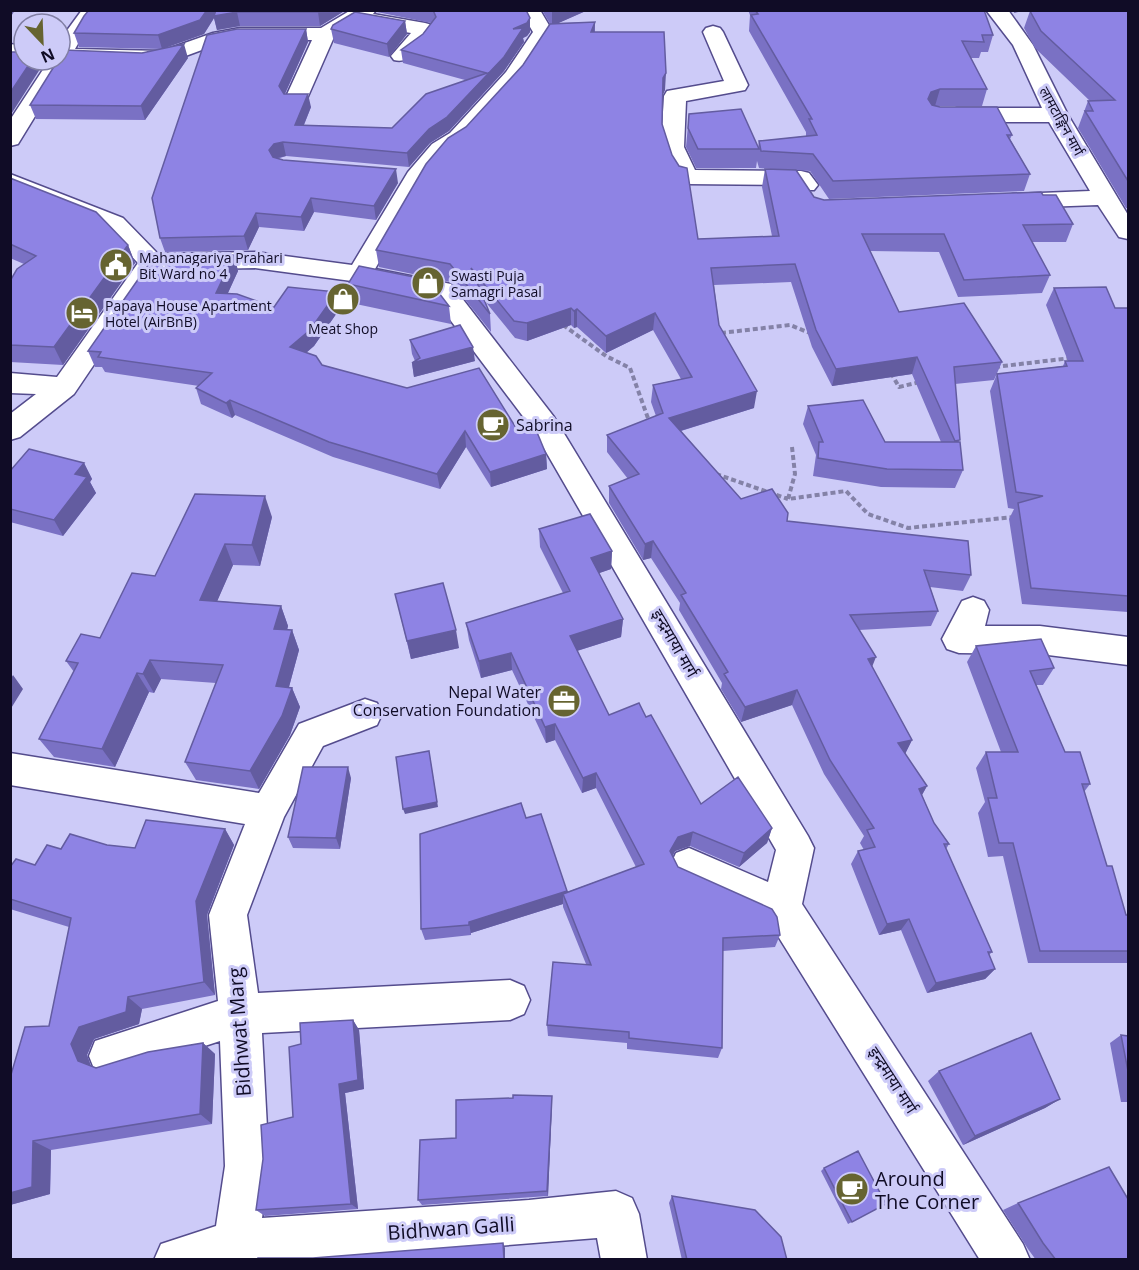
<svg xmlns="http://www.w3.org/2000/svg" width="1139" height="1270" font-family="'Open Sans','Noto Sans Devanagari',sans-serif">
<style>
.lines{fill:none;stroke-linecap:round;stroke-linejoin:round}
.minor-casing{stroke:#544c8d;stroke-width:3}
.path{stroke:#8482a7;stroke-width:4;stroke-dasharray:5 3;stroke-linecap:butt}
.minor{fill:#fff;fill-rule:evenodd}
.wall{fill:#7a71c4}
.shaded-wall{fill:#635ca0}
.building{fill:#8e83e4;stroke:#635ca0;stroke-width:1.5}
.labels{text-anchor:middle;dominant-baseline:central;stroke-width:6;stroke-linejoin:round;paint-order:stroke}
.far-street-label{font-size:14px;fill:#100c26;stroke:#cdcbf8}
.far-poi-label{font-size:14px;fill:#100c26;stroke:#cdcbf8;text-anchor:start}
.poi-label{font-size:16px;fill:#100c26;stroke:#cdcbf8;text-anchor:start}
.street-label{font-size:16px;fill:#100c26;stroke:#cdcbf8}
.near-street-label{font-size:20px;fill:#100c26;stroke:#cdcbf8}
.near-poi-label{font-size:20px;fill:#100c26;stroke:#cdcbf8;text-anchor:start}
</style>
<rect width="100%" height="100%" fill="#cdcbf8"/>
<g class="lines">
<g class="minor-casing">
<path id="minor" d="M82,10H104L87,28L75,49L162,51L213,33L240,28H321L351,10H376L373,14L425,23L432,25L435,29C426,43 412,65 394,60L391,56L411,33L357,24L334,37L306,101L303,106H287L284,101L312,40H240L218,44L172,61L146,65L53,61L60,60V40Z
M520,10H540L553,32L522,81L466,143L448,154L426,180L375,269L451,284L554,417L808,836L814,848L802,904L1023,1244L1030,1260H980L768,920L676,879L670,866L676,853L689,848L768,882L776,850L534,431L433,297L359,282L255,268L158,270L74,394L20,437L10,440V414L36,394L10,393V373L57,377L138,263L105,228L10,190V174L123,218L158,254L255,252L352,265L408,172L432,144L450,133L506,72L533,32Z
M986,10H1008L1033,45L1068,115L1128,215V239L1119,237L1098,205L1013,208L1005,206L1001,201L1005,196L1013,194L1090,191L1049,122H957L949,120L946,115L949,110L957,108H1042L1013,45Z
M713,26L720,28L723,32L748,85L745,90L686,101L684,147L695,170L801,171L809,173L818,185L814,190H798L794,185L687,184L679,182C658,152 662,131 664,96L667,91L724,81L703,32L706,28Z
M10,44L24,46V58L10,56Z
M53,63L60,65L64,69L18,144L10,146V120L46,65Z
M973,597L984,601L989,610L985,626H1040L1128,637V665L1040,654L959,653L947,649L942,639L962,601Z
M365,699L377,703L382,714L377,725L323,746L284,817L247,915L258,993L510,980L524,986L530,1000L524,1014L510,1020L262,1033L269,1166L262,1218L529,1200L616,1191L632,1198L639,1214L647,1260H601L597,1238L320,1260H154L161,1244L216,1226L225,1166L220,1041L110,1077L95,1071L89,1056L95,1041L218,1001L209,915L245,824L10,785V753L259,793L299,724Z"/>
</g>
<path class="path" d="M563,325L606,356L630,368L649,421
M721,333L790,325L810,333
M995,367L1071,358
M891,373L899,387L920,382
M792,447L795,474L788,499L846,491L868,514L908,528L1014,517
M716,474L788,499"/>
<use href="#minor" class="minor"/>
</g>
<path class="wall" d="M89,10H346L320,26H240L217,30L214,18L204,34L162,49L188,58L145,120L36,119L30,105L142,53L162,49L79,47L74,33Z
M377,10H526L530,32L527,36L523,38L524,42L504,71L449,131L430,143L409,167L286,156L277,159L398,183L376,220L314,212L304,231L259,227L248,250L165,252L160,238L306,29L308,42L285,94L311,107L304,125L392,128L465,80L403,63L401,50L423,34L431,23L377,12Z
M542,10H588L558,23L595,22V32L665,90L663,94L662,124L698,239L772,236L762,187L765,169L782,170L759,168L757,161L756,168H696L686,147L689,114L758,148L759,141L806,136V132L749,31L750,15L748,10H984L993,35L988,52H981L979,58H971L987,89L982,106H935L1012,135L1010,139L1030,174L1024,191L829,199L810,171L796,170L814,197L824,200L1043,195L1073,224L1066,242H1032L1050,275L1042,293L958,297L939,252L870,251L899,312L1002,362L994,380L955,384L959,442L963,470L955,488L881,487L813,476L816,455L803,424L808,406L885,442H941L912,374L832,386L812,347L791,282L714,285L719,325L754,408L681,431L741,499L787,521L971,575L963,591L930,587L938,611L931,626L859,630L872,667L912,740L905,754L927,786L922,795L934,823L949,844L946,849L992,952L989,955L995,969L985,979L927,993L901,930L879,935L851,864L858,851L864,850L860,843L864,836L824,774L792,705L741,722L721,689L722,683L679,610L680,603L651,558L643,560L609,503V486L628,479L607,452V435L656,416L651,402L653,385L681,379L653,330L606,353L577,327L574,328L571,325L527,341L515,338L484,300L490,314L491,332L451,282L379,267L376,250L466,127L523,65L550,24Z
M1128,10V208H1126L1078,128L1088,101H1090L1035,48L1024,28L1030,11Z
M405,21L407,34L389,57L334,43L331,29Z
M10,178L128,245L135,263L63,365L10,362V281L24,264L10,258Z
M234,255L238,271L228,293L274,307L337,292L341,307L314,346L306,353L322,365L518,431L546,454L547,469L491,487L466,447L440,489L333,457L235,415L232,418L201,404L196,388L199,386L105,372L102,367H95L88,351L167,272Z
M348,284L449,306L451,324L351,303Z
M1054,288L1115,308H1128V612L1022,604L1009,519L1014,509L1008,508L990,391L997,374L1063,366L1065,361H1068L1046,305Z
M410,340L475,361L414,377L412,363L415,361L412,354Z
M84,463L92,479L90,482L96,493L63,536L10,522V471Z
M272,517L260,566L233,565L217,601L281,606L288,626L287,630H292L299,650L289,687L292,688L300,707L290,735L259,789L196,780L185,762L216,683L161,679L154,693L149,692L115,767L54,757L39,739L74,672L66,661L100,638L155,576Z
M539,529L612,551L611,569L599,573L623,619L621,637L577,651L609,715L646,717L701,804L772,828L767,843L739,867L690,846L675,851L673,856L678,867L780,935L775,947L723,951L722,1048L718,1058L627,1049V1043L548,1036L547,1025L586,964L563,907V904L471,933V935L425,940L421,929L526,818L567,892L636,867L596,788L582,793L555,740L546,743L512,670L481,678L469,640L466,623L563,593L540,547Z
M395,594L459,648L411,659Z
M976,646L1054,668L1043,685H1036L1065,752L1090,784L1084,792L1107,866L1126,915H1128V963H1028L1003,856L988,857L978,813L985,802L976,768L986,752H1001L967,662Z
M351,778L340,849L293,848L288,837Z
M225,829L234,845L207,915L215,995L142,1009L139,1024L94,1039L87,1055L91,1066L96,1068L203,1043L215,1054L212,1124L51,1150L50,1194L10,1205L49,1026L69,927L10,909V867L35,865L61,849L107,845L135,848Z
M353,1020L359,1030L364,1089L345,1093L358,1209L265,1216L256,1210L293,1117L301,1044Z
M1121,1035L1128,1036V1102H1121L1110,1043Z
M939,1071L1060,1099L1045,1108L963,1145L928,1081Z
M552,1103L548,1196L422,1205L418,1200L456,1138Z
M824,1168L886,1204L848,1224L821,1171Z
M672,1196L787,1260H682L669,1203Z
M1018,1203L1126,1260H1036L1028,1249L1003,1210Z"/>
<path class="shaded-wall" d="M10,10H15L10,18Z
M207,10L237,12L240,26L217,30L214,18L204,34L162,49L158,35Z
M321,10H346L320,26L318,12Z
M556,10H588L552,26V12Z
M1015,10H1026L1014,13Z
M530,18V32L527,36L523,38L524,42L504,71L449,131L430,143L409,167L407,153L429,129L447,117L513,42V29Z
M405,21L407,34L389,57L387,44Z
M595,22L594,39L591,32Z
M306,29L308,42L282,100L279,86Z
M184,44L188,58L145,120L141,106Z
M32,60H40L42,66L10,116V93Z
M666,73L665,90L662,96L663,78Z
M940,89L935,106L923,116L931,92Z
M308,94L311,107L298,139L295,125Z
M283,142L286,156L277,158L272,164L269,150L274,144Z
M396,169L398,183L376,220L374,206Z
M311,198L314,212L304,231L301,217Z
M256,213L259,227L248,250L244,236Z
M128,245L135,263L63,365L54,347Z
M234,255L238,271L221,308L216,293Z
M337,292L341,307L314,346L294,363L290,347Z
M571,308V325L527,341V323Z
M577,309V327L574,328V311Z
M655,313L653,330L606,353V336Z
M473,347L475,361L414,377L412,363Z
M917,357L912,374L832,386L836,369Z
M757,391L754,408L667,435L669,418Z
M230,400L235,415L232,418L226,403Z
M465,431L466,447L440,489L437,474Z
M546,454L547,469L491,487L490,472Z
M84,463L92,479L90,482L96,493L63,536L54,520L75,474Z
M265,496L272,517L260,566L252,545Z
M653,541L651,558L643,560L645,544Z
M225,544L233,565L209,620L200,600Z
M612,551L611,569L591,576V558Z
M281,606L288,626L282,649L274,629Z
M623,619L621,637L570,653V636Z
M292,630L299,650L284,705L276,686Z
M456,630L459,648L411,659L407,641Z
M511,653L512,670L481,678L479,661Z
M876,657L870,672L868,659Z
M150,660L161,679L154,693L143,674Z
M137,673L149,692L115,767L102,749Z
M13,675L23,689L10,710V680Z
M292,688L300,707L290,735L259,789L250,771Z
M797,690L792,705L741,722L745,707Z
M555,724V740L546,743L545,727Z
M912,740L905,754L898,743Z
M430,757L438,807L405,814L403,809Z
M348,767L351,778L340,849L336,838Z
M596,773V788L582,793L583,778Z
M927,786L919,800V789Z
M772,828L767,843L739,867L744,853Z
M225,829L234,845L207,915L215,995L204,982L196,901Z
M693,832L690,846L675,851L668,865L670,851L678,837Z
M567,891V902L563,894V904L471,933V935L469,922Z
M909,919L901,930L879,935L887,924Z
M995,969L985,979L927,993L936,983Z
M128,997L142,1009L139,1024L94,1039L87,1055L93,1072L78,1061L71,1044L79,1027Z
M353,1020L359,1030L364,1089L345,1093L358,1209L351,1204L339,1084Z
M203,1043L215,1054L212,1124L200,1114Z
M552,1096V1103L548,1196L547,1191Z
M1060,1099L1045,1108L963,1145L975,1136Z
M33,1141L51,1150L50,1194L10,1205V1193Z
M503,1243L505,1248V1260H504Z"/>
<path class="building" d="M89,10H207L200,20L158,35L74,33L84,16Z
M216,10H321L318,12H237L214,16Z
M433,10H526L530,18L527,23L513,29L523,28L504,57L447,117L429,129L407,153L283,142L274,144L269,150L273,157L283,160L396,169L374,206L311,198L301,217L256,213L244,236L160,238L152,198L207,35L237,29H306L279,86L284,94H308L295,125L392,128L426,94L487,73L401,50L423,34L436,17Z
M755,10H984L993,35H982L984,42L962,41L987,89H940L931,92L928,99L932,105L940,107H997L1012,135H1007L1030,174L833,181L813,154L761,151L759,141L817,135L809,119H812L751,15L758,14Z
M1128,10V181L1085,111H1093L1088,101L1115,100L1041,31L1030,11Z
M355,12L405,21L387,44L331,29L333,25Z
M595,22L591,32H664L666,73L663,78L662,124L672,155L679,166L687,168L698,239L779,236L765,169L796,170L814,197L824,200L1041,192L1043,195H1056L1073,224L1023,225L1050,275L964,280L944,234H862L899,312L964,303L1002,362L954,367L960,440L955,441L917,357L836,369L816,330L795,264L711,268L719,325L757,391L669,418L741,499L772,489L788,513L787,521L968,541L971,575L924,570L938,611L850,615L876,657L868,659L912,740L898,743L927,786L919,789L934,823L949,844H944L992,952H988L995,969L936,983L909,919L887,924L858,851L875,847L867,830L874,828L830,760L797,690L745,707L724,674L728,672L681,595L686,593L653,541L645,544L609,486L639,474L607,435L663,413L653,385L692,377L655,313L606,336L577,309L574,311L571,308L527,323L514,321L471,268L490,314L450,264L376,250L426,164L448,138L466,127L523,65L550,24Z
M184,44L141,106L30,105L58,60H60V57L64,50L142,53Z
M10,52H24V60H32L10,93Z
M741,109L759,149H698L688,128L689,114Z
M10,178L96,212L128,245L54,347L10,345V281L17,269L36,256L10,244Z
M234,255L216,293L237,294L274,307L288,287L337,292L310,330L290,347L316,356L322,365L407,388L479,368L518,431L534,425L546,454L490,472L465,431L437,474L329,442L230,400L226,403L196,388L212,373L98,357L101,352L88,351L153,258L167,272L164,256Z
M359,266L429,280L449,306L348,284Z
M1106,287L1115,308H1128V596L1031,588L1018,503L1043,496L1016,492L997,374L1067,366L1065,361H1083L1054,288Z
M460,325L473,347L412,363L420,358L410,340Z
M863,400L885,442H960L963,470L887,469L818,458L819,442H823L808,406Z
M29,449L84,463L75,474L87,477L54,520L10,509V471Z
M195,494L265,496L252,545L225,544L200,600L281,606L274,629L292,630L276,686L292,688L282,716L250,771L185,762L223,665L150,660L143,674L137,673L102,749L39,739L78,663L66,661L81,634L100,638L132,573L155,576Z
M590,514L612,551L591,558L623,619L570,636L609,715L639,703L646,717L651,715L701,804L738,777L772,828L744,853L693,832L678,837L670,851L678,867L772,909L777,917L780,935L723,938L722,1048L629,1038V1032L547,1025L553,962L591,965L563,894L644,864L596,773L583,778L555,724L545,727L511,653L479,661L466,623L570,591L539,529Z
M443,583L456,630L407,641L395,594Z
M1041,639L1054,668L1030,671L1065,752H1080L1090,784H1082L1107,866H1112L1126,915H1128V951H1040L1013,843H999L988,798H997L986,752H1018L976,646Z
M429,751L437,802L403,809L396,757Z
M303,767H348L336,838L288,837Z
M521,803L526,818L541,814L567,891L469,922V925L421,929L420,834Z
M146,820L225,829L196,901L204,982L128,997L126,1012L79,1027L71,1044L78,1061L96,1068L148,1052L203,1043L200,1114L33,1141L32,1187L10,1193V1078L25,1027L49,1026L71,918L10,899V867L16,859L35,865L47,845L61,849L70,834L107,845L135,848Z
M353,1020L358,1080L339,1084L351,1204L256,1210L263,1159L261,1125L293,1117L289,1047L301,1044L300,1023Z
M1031,1033L1060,1099L975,1136L939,1071Z
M1121,1035L1128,1036V1071Z
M513,1095L552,1096L547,1191L418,1200L420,1140L456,1138V1100L513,1098Z
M858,1151L886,1204L852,1222L824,1168Z
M1109,1167L1128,1199V1259L1126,1260H1056L1043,1243L1018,1203Z
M672,1196L755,1210L781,1237L787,1260H687Z
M503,1243L504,1260H258V1258H313Z"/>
<defs>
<g id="civic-disc" transform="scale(1.725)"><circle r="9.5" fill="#666431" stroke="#cdcbf8"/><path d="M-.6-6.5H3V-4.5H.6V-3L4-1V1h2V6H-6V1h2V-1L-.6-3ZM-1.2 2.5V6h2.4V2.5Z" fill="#fff"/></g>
<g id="shop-disc" transform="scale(1.725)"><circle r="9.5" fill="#666431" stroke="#cdcbf8"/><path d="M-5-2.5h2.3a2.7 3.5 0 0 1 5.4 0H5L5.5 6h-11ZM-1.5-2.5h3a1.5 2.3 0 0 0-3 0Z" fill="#fff"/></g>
<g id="hotel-disc" transform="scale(1.725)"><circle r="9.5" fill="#666431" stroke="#cdcbf8"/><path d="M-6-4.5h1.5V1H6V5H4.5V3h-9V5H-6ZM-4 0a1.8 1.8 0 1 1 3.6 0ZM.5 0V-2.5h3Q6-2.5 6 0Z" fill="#fff"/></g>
<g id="cafe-disc" transform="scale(1.725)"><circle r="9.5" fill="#666431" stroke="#cdcbf8"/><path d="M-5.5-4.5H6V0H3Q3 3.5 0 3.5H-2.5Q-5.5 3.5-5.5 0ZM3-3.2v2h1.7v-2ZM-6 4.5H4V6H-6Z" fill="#fff"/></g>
<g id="office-disc" transform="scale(1.725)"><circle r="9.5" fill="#666431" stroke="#cdcbf8"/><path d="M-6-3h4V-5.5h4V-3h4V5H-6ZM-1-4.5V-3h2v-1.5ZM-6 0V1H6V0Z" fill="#fff"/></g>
</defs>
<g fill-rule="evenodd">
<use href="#civic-disc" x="116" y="265"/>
<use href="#shop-disc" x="428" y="283"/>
<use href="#shop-disc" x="343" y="299"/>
<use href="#hotel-disc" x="82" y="313"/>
<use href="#cafe-disc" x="493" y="425"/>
<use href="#office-disc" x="564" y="701"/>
<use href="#cafe-disc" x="852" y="1189"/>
</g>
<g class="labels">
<g class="far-street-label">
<text transform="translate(1062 121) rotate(61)">लामटाङ्गिन मार्ग</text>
</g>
<g class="far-poi-label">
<text x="139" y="257">Mahanagariya Prahari<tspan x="139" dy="16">Bit Ward no 4</tspan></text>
<text x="451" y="275">Swasti Puja<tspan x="451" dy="16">Samagri Pasal</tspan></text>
<text x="105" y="305">Papaya House Apartment<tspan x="105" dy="16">Hotel (AirBnB)</tspan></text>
<text x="343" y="328" text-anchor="middle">Meat Shop</text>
</g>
<g class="poi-label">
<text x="516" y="425">Sabrina</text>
<text x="541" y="692" text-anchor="end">Nepal Water<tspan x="541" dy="18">Conservation Foundation</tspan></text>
</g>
<g class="street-label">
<text transform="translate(675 643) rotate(60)">इन्द्रमाया मार्ग</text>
<text transform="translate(893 1080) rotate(57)">इन्द्रमाया मार्ग</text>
</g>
<g class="near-street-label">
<text transform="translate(239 1032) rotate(-94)">Bidhwat Marg</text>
<text transform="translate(451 1228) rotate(-4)">Bidhwan Galli</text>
</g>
<g class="near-poi-label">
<text x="875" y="1178">Around<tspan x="875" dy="23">The Corner</tspan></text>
</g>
</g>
<rect width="1139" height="1270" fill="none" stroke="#100c26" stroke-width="24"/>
<g transform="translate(42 42) rotate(157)"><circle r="28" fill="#cdcbf8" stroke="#817fa4" stroke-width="1.5"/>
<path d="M0-4.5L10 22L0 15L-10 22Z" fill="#666431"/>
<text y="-9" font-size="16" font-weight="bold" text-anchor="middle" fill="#100c26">N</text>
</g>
</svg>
